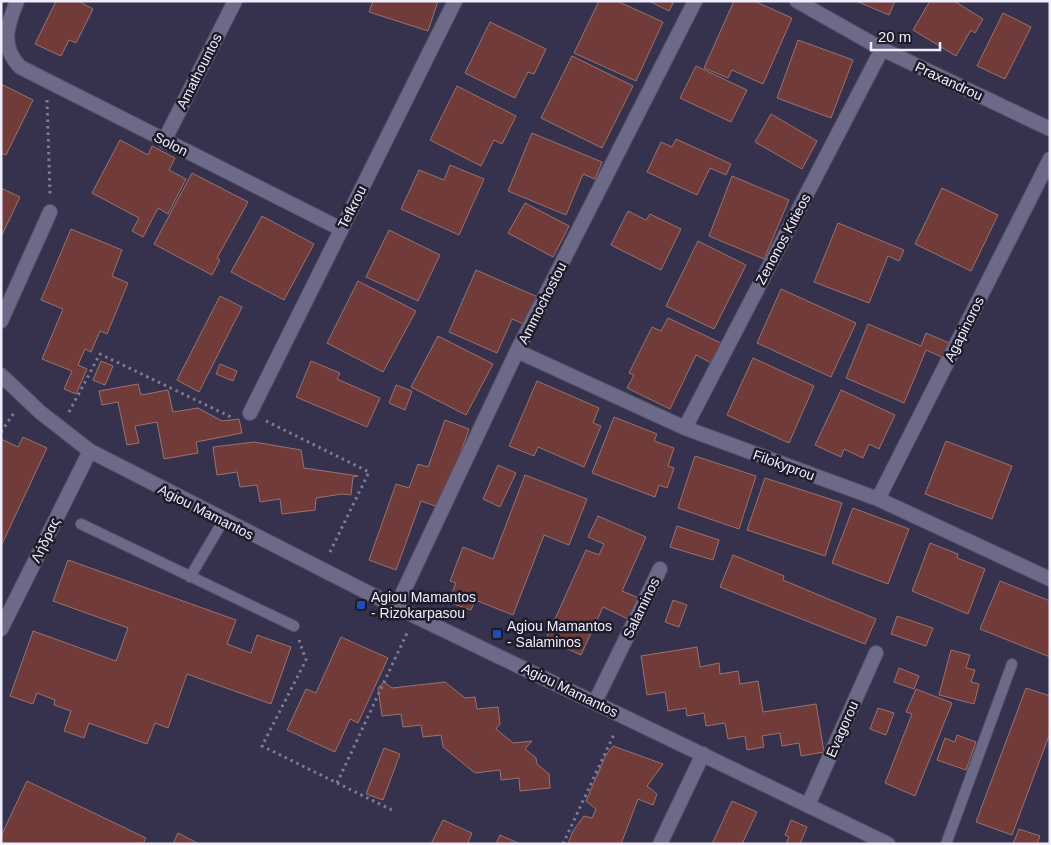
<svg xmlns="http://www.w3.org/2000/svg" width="1051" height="845" font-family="Arial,sans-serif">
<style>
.building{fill:#703b38;stroke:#987370}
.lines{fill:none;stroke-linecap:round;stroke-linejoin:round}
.service-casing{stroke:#545068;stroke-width:12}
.minor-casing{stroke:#545068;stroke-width:16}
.tertiary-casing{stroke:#545068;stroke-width:16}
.path{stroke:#7e7b92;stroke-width:3;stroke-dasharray:2.5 4;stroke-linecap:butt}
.service{stroke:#6d6988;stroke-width:10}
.minor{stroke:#6d6988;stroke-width:14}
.tertiary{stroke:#6d6988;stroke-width:14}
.transit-dot{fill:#1a4fb4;stroke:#1e1c28;stroke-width:2}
.labels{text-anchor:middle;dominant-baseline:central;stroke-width:5;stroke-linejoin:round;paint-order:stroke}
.street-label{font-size:14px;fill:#efedff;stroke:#1e1c28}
.poi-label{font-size:14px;fill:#efedff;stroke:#1e1c28;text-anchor:start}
</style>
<rect width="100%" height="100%" fill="#36324d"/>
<path class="building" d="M56,1H78L93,9L76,43L69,40L61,56L35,44Z
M373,1H438L428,31L369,12Z
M599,1H617L663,22L636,81L574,53Z
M649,1H674L669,11Z
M734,1H754L792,18L763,84L732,70L728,78L704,68Z
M856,1H895L889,15Z
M930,1H954L983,19L975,33L971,30L956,56L913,30Z
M1003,13L1031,27L1005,79L977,66Z
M490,22L546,49L534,74L528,72L515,98L465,73Z
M798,40L853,60L831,118L777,98Z
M572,56L633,86L602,148L541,118Z
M696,66L747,90L731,122L680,98Z
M1,84L33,100L6,155L1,153Z
M457,86L516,116L502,144L494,140L481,166L430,140Z
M771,114L817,141L802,169L755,142Z
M532,133L602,162L595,179L583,174L566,215L508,191Z
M676,139L731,164L726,175L710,168L697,195L647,172L661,142L672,147Z
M120,140L148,155L152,146L175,158L169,170L186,179L168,214L158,208L143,237L132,231L139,218L92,193Z
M450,165L484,179L459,235L401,209L419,170L444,180Z
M192,173L248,202L217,258L220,260L212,275L154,244Z
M732,176L789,200L764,259L709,236Z
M1,188L20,197L1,237Z
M942,188L998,215L971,271L915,244Z
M525,203L569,226L553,257L508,233Z
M628,211L646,220L650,214L681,229L661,270L611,245Z
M262,216L314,244L284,300L231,272Z
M838,223L904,250L899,261L888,256L869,303L814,282Z
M71,229L122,250L112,276L128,283L107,334L100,331L91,352L85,349L78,365L87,369L76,394L64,389L72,371L42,359L63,309L41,300Z
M389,230L440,255L418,301L366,277Z
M698,241L746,265L714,329L666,306Z
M476,270L540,298L528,326L512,319L497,353L449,332Z
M358,281L416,311L383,372L327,343Z
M781,289L856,323L831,377L757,343Z
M220,296L242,307L199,392L177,380Z
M668,318L723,344L713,364L696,355L670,409L627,388L634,375L629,373L652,327L661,331Z
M868,324L921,346L926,333L954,345L948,360L926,350L904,403L846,378Z
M438,336L493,364L466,415L411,387Z
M753,358L814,386L789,443L727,415Z
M101,361L113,366L105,385L93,380Z
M311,361L340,373L337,379L380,398L367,427L296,397Z
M220,364L237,371L233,381L216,374Z
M537,381L599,408L593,423L601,426L584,467L538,447L534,456L509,446Z
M138,384L141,395L168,390L173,412L198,408L222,421L239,419L242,433L196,442L198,453L164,459L157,422L135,426L139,443L127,445L118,402L102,405L99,391Z
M396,385L412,391L405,410L389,403Z
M841,390L895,415L879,449L869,444L863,458L844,449L841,457L815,445Z
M614,417L657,434L654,441L674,448L668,466L674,468L667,488L659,485L655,497L592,473Z
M445,420L469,429L441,508L421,501L396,570L369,560L396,484L409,488L418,464L428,467Z
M23,437L47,448L1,546V439L18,447Z
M946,441L1012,466L992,519L925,494Z
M254,442L301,450L304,468L358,476L353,477L351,495L342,494L316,498L315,510L282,514L280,499L260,502L257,485L240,487L237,472L217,475L213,447Z
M695,456L756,476L739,529L678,508Z
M498,465L516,473L500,507L483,499Z
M525,475L587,499L569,545L544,535L513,615L475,600L471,610L448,602L456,583L450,581L463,547L493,559Z
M765,478L842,503L825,556L747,530Z
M853,508L909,529L888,584L832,563Z
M598,516L646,537L622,591L639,598L630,620L603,607L581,655L546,639L586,550L599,555L604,544L588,537Z
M677,526L719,540L713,560L670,547Z
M930,543L958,554L957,558L985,569L968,614L912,591Z
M733,555L784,576L783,580L876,619L865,644L720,587Z
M68,560L236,620L227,644L251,653L257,635L291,647L271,704L187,674L168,728L155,723L147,744L89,723L84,738L64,731L71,711L54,705L55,700L37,693L33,704L10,696L33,631L116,661L128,628L53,601Z
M1000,581L1050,601V657L980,629Z
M673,600L687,605L679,627L665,622Z
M897,616L933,628L926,646L891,634Z
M341,637L388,658L358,723L350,719L335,752L287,730L306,689L316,693Z
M697,647L700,667L719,663L720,674L738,671L740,684L758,681L763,712L816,704L824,752L801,756L799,743L782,746L780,733L762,736L764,747L747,750L745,736L728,739L725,723L706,726L704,713L687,716L686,708L668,711L665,692L647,695L641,656Z
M951,650L970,655L966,668L975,670L971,682L979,684L974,704L939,695Z
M899,668L919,676L914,689L894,682Z
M384,682L392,688L445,682L465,698L475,697L477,709L498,707L500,724L496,729L513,743L532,741L525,749L536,758L537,764L549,774L550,788L520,791L519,778L501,780L500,770L475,773L443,747L441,735L423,737L421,725L403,727L401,714L382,716L378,688Z
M1026,688L1050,696V733L1012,835L976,822Z
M916,689L952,703L915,796L885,783L912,714L906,712Z
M878,708L894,713L886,735L870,729Z
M957,735L976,742L966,770L937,760L945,738L955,742Z
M613,746L663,764L647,786L657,794L653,805L638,799L621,844H568L573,831L584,816L592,818L596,809L586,801L606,755Z
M384,748L400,754L383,800L366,794Z
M27,781L146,838L143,844H1V836Z
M732,801L757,812L742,844H712Z
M443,820L472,833L468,842L471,844H431Z
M791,820L807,827L800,844H786L789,837L785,835Z
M1019,829L1040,836L1037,844H1013Z
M178,833L199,844H173Z
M500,835L520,844H496Z"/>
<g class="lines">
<g class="service-casing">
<path id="service" d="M81,524L294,626
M190,577L223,521
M946,844L1012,664"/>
</g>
<g class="minor-casing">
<path id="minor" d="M17,1C7,26 0,46 20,67L341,229
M797,1L882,49L1050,129
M164,141L235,1
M1,321L50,212
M517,351L685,428L878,499L1050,579
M250,413L455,1
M685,428L882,49
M878,499L1050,159
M396,607L517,351L695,1
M1,629L90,451
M595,702L660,569
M808,805L876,653
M660,844L703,754"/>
</g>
<g class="tertiary-casing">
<path id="tertiary" d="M1,375L40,412L90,451L396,607L888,844"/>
</g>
<path class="path" d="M47,100L50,194
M69,412L100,354L233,418
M266,421L369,472L329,554
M1,432L14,413
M299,640L306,660L262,746L394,811
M337,783L407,633
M563,844L615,732"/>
<use href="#service" class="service"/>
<use href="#minor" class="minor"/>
<use href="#tertiary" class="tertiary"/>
</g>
<g class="transit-dot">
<rect x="356" y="600" width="10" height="10" rx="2.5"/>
<rect x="492" y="629" width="10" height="10" rx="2.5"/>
</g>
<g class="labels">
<g class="street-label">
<text transform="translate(199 71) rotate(-63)">Amathountos</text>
<text transform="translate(949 81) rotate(25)">Praxandrou</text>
<text transform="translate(171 144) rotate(27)">Solon</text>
<text transform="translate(352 207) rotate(-63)">Tefkrou</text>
<text transform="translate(783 239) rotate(-62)">Zenonos Kitieos</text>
<text transform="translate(542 303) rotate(-63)">Ammochostou</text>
<text transform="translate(964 329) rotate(-63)">Agapinoros</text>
<text transform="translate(784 465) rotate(20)">Filokyprou</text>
<text transform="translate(206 512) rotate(27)">Agiou Mamantos</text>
<text transform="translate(45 540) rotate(-64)">Λήδρας</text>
<text transform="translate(641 608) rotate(-64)">Salaminos</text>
<text transform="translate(570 690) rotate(26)">Agiou Mamantos</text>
<text transform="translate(842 729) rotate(-66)">Evagorou</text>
</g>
<g class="poi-label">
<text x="371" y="597">Agiou Mamantos<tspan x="371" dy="16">- Rizokarpasou</tspan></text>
<text x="507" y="626">Agiou Mamantos<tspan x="507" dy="16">- Salaminos</tspan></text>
</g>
</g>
<rect width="1051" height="845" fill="none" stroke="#efedff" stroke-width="5"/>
<path d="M871 42v8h69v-8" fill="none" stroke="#efedff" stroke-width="2.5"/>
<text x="878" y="42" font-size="15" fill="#efedff" stroke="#1e1c28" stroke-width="4" paint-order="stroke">20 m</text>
</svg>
